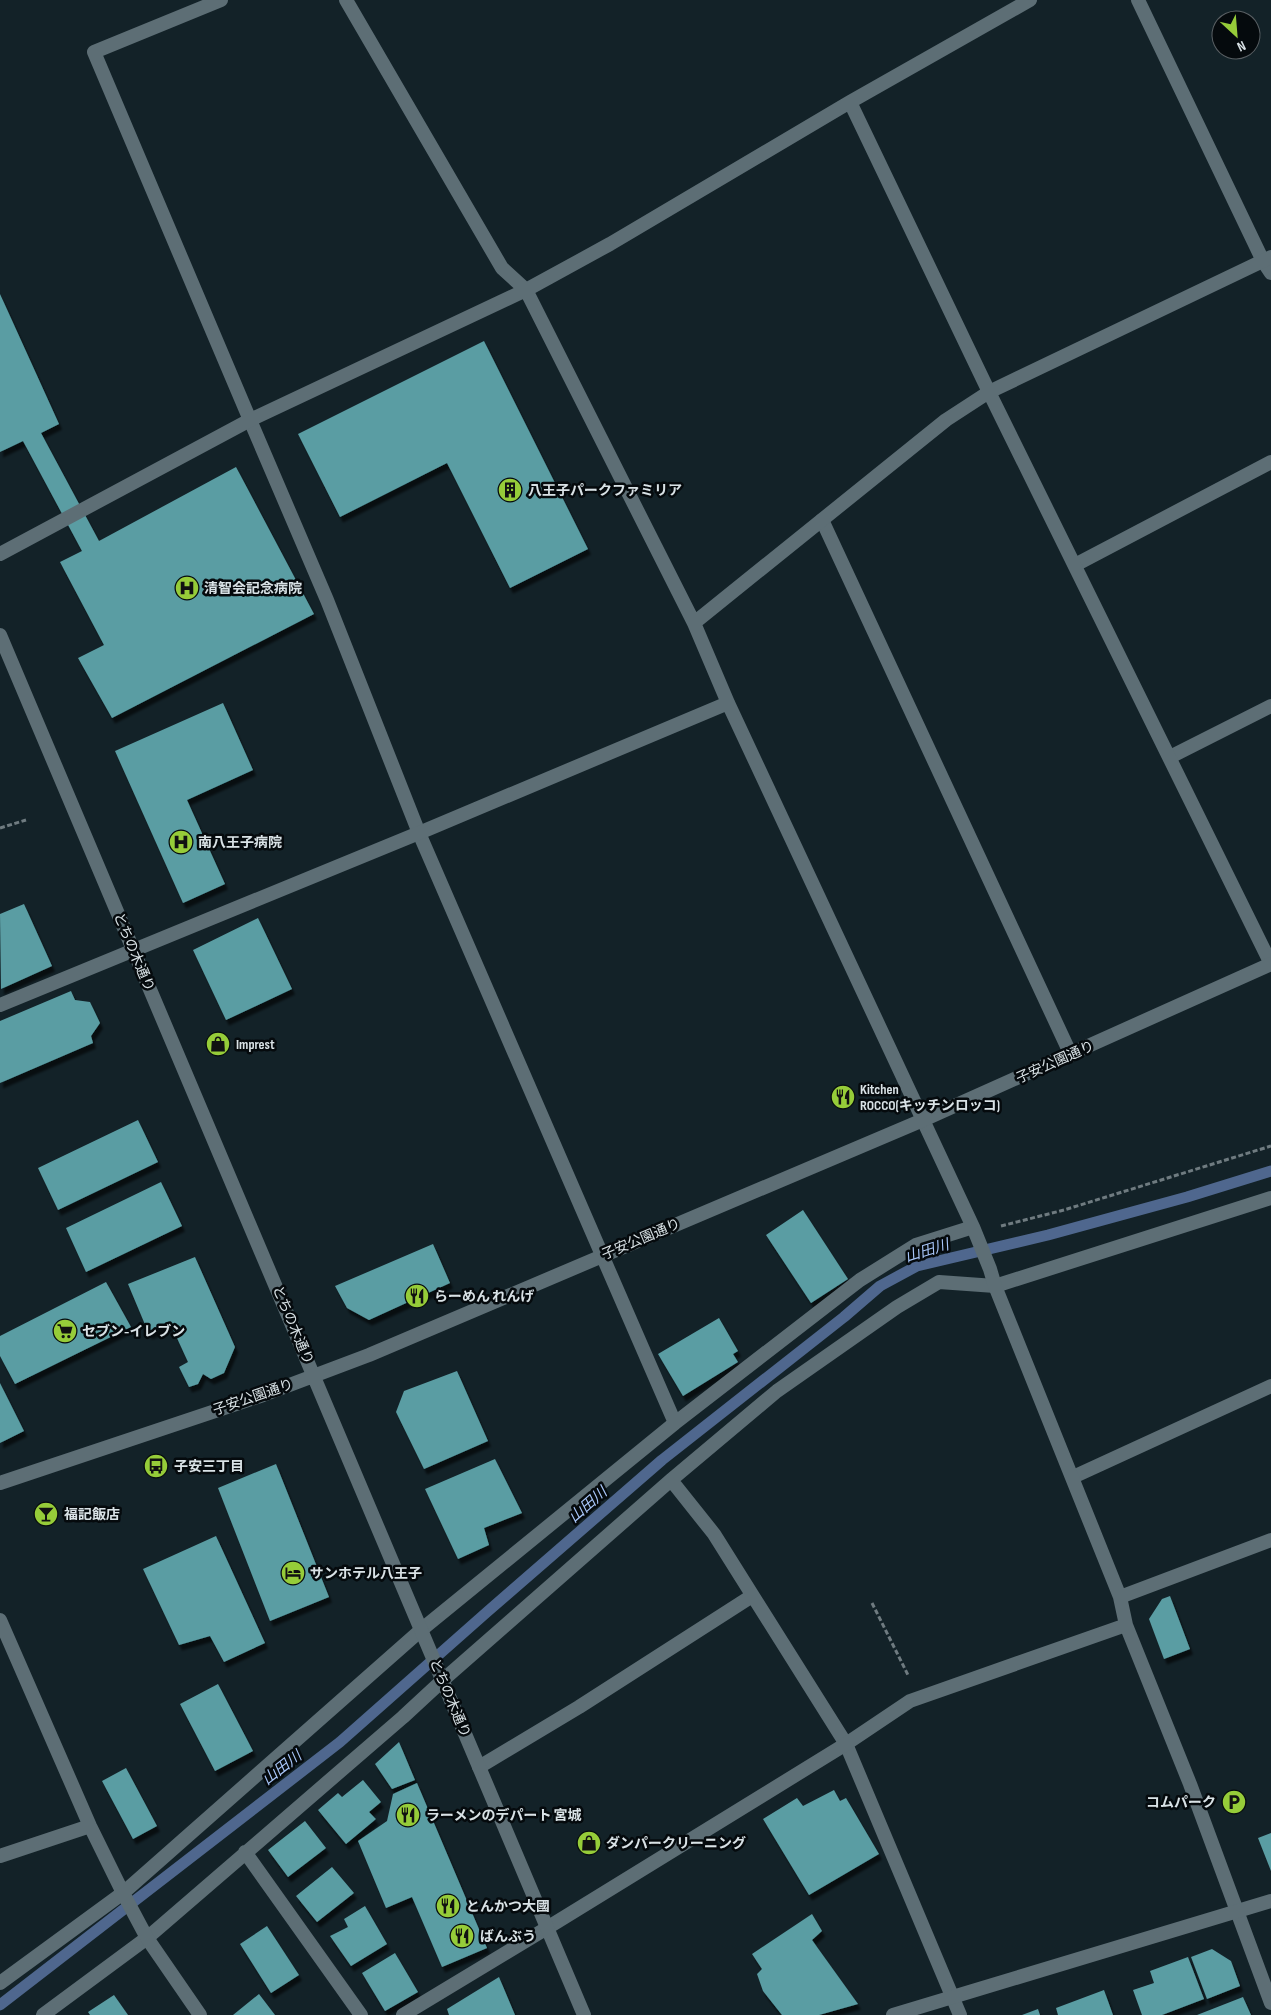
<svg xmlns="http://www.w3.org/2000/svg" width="1271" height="2015" font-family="'Sofia Sans Condensed','Noto Sans JP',sans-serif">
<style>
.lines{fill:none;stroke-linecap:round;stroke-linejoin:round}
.stream{stroke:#4f678e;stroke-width:11}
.building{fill:#5a9da3;filter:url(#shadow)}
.path{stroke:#6f7b80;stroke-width:3;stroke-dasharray:5 2.5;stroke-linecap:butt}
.service{stroke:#5d6e75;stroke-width:14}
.minor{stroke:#5d6e75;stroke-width:14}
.tertiary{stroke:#5d6e75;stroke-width:14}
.labels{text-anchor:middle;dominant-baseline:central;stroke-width:5;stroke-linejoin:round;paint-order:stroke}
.poi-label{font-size:14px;font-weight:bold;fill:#d9e2e6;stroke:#050a0d;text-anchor:start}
.street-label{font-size:14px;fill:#d9e2e6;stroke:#050a0d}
.water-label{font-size:15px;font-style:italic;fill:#a8c6f9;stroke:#050a0d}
</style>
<defs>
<filter id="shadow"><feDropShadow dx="3" dy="5.5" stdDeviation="1" flood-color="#0009"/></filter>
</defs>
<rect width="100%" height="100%" fill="#132228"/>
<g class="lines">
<path class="stream" d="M0,2005L340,1742L487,1612L662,1460L844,1317L880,1286L917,1266L1048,1235L1187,1197L1271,1171"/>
</g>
<path class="building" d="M0,294L59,424L41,433L99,541L236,467L314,614L112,718L78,658L104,645L60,562L82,551L23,441L0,452Z
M484,341L588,549L510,588L447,463L340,517L298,434Z
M223,703L253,770L187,800L225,884L183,903L115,751Z
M24,904L52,966L1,989L0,914Z
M258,918L292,989L226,1020L193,950Z
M71,991L75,1000L90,1002L100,1023L91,1036L93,1043L0,1083V1021Z
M138,1120L158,1162L58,1210L38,1168Z
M161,1182L182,1226L86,1272L66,1228Z
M803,1210L848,1279L811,1303L766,1235Z
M433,1244L450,1283L369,1320L347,1308L335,1286Z
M195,1257L235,1347L224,1373L211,1379L203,1374L198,1384L189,1387L179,1367L188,1362L171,1325L149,1334L128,1284Z
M106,1282L131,1327L15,1384L0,1356V1336Z
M719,1318L738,1351L733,1354L738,1362L683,1396L658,1354Z
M457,1371L488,1441L424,1469L396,1412L404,1391Z
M0,1383L24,1431L0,1443Z
M495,1459L522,1513L484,1528L489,1545L458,1559L425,1489Z
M276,1464L329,1597L270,1621L218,1488Z
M216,1536L265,1643L224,1662L210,1636L179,1645L143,1569Z
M1170,1596L1190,1649L1164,1659L1149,1619L1162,1599Z
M218,1684L253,1751L215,1771L180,1704Z
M399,1742L415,1780L392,1789L375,1764Z
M126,1768L157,1826L133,1839L102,1781Z
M363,1780L381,1802L369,1812L376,1819L346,1844L318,1810L338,1793L342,1797Z
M417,1783L487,1948L442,1967L412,1897L386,1908L358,1841L387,1821L393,1794Z
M834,1790L840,1801L846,1798L879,1854L809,1895L763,1819L797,1798L803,1806Z
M305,1821L326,1848L288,1877L268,1850Z
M1271,1833V1871L1258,1838Z
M332,1867L354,1893L317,1922L296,1896Z
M365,1906L387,1944L351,1966L330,1936L348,1927L344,1919Z
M812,1914L822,1931L812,1940L858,2004L819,2015H782L763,1991L757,1974L762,1969L752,1954Z
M267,1926L299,1975L271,1993L240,1944Z
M1212,1949L1231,1961L1240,1986L1207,1999L1191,1957Z
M395,1953L418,1992L385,2011L362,1973Z
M1188,1957L1204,1999L1162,2015H1142L1133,1990L1154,1983L1150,1971Z
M499,1977L515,2015H449L447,2009Z
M1104,1990L1113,2015H1058L1056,2008Z
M259,1994L275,2015H233Z
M114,1995L128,2015H90L88,2012Z
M1243,1997L1251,2015H1197Z
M1038,2009L1040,2015H1022Z"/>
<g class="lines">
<path class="path" d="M0,828L26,820
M1001,1226L1064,1210L1271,1146
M872,1603L908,1675"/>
<path class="service" d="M1138,0L1263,261L1271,273
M250,420L327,600L419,833L602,1255
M822,520L1071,1055
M1075,565L1271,462
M1170,757L1271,706
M1073,1477L1271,1386
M671,1480L714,1534L846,1744L960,2015
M479,1767L579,1707L752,1596
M245,1852L361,2015
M43,2015L147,1938L403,1717L443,1680L671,1480L777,1391L897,1307L939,1282L995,1286L1271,1198
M403,2015L547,1928"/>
<path class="minor" d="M221,0L94,52L250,420
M346,0L502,268L526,290L694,623L728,703L973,1227L990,1269L995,1286L1120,1597L1126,1625L1190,1784L1271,2003
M850,102L989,392L1271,964
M0,554L250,420L526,290L610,244L850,102L1030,0
M694,623L946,420L989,392L1271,257
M0,1005L419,833L728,703
M602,1255L675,1423
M1120,1597L1271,1540
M0,1620L90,1826L123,1893L147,1938L200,2015
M0,1856L90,1826
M547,1928L846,1744L910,1701L1126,1625
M0,1983L123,1893L421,1630L675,1423L860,1280L916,1245L973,1227"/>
<path class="tertiary" d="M0,635L584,2015
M0,1483L263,1395L369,1355L923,1120L1271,964
M893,2015L1271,1901"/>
</g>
<defs>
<g id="building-disc" transform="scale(1.25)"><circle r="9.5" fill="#96cc39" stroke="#050a0d"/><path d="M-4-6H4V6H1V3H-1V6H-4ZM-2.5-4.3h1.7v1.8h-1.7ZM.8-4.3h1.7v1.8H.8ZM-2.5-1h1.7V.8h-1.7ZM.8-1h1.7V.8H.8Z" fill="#111"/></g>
<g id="hospital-disc" transform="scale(1.25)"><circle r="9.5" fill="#96cc39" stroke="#050a0d"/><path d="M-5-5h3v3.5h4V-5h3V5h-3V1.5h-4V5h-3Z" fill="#111"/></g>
<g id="shop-disc" transform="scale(1.25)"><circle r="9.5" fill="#96cc39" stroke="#050a0d"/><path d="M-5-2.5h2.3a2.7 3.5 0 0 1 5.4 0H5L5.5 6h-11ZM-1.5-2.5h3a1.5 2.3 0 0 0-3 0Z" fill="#111"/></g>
<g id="restaurant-disc" transform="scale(1.25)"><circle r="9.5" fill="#96cc39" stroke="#050a0d"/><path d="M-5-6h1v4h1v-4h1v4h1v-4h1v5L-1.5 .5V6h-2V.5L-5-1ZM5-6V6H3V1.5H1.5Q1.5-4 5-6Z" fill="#111"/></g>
<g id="supermarket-disc" transform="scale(1.25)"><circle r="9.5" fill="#96cc39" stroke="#050a0d"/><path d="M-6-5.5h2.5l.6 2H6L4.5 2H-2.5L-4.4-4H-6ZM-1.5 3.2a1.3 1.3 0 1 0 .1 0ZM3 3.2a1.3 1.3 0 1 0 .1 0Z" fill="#111"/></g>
<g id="bus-disc" transform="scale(1.25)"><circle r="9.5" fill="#96cc39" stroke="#050a0d"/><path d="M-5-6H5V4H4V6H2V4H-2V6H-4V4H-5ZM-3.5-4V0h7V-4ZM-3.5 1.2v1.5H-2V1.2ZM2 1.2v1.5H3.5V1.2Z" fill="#111"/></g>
<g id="bar-disc" transform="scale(1.25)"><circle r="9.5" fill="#96cc39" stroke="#050a0d"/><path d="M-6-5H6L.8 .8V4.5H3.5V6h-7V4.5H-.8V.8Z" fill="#111"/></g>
<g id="hotel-disc" transform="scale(1.25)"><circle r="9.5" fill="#96cc39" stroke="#050a0d"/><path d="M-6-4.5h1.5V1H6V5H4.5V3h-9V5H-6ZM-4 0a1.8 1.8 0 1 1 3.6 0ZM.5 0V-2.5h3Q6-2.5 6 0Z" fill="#111"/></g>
<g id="parking-disc" transform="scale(1.25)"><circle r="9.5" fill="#96cc39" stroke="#050a0d"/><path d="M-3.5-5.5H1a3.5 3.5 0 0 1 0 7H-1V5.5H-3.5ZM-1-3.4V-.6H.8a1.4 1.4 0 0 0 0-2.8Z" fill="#111"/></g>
</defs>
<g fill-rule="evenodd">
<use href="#building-disc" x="510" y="490"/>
<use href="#hospital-disc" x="187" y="588"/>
<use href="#hospital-disc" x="181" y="842"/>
<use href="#shop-disc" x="218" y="1044"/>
<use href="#restaurant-disc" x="843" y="1097"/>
<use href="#restaurant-disc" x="417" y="1296"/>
<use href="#supermarket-disc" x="65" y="1331"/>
<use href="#bus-disc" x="156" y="1466"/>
<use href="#bar-disc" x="46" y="1514"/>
<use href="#hotel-disc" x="293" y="1573"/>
<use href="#parking-disc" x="1234" y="1802"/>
<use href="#restaurant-disc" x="408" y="1815"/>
<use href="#shop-disc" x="589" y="1843"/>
<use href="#restaurant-disc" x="448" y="1906"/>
<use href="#restaurant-disc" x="462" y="1936"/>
</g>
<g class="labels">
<g class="poi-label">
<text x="528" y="490">八王子パークファミリア</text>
<text x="204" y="588">清智会記念病院</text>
<text x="198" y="842">南八王子病院</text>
<text x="236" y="1044">Imprest</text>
<text x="860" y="1089">Kitchen<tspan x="860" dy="16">ROCCO(キッチンロッコ)</tspan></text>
<text x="434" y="1296">らーめん れんげ</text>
<text x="82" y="1331">セブン-イレブン</text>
<text x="174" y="1466">子安三丁目</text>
<text x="64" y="1514">福記飯店</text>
<text x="310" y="1573">サンホテル八王子</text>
<text x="1216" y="1802" text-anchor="end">コムパーク</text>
<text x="426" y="1815">ラーメンのデパート 宮城</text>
<text x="606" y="1843">ダンパークリーニング</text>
<text x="466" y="1906">とんかつ大國</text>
<text x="480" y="1936">ばんぶう</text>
</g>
<g class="street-label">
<text transform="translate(134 952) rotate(67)">とちの木通り</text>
<text transform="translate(1055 1062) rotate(-24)">子安公園通り</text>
<text transform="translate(641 1239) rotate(-23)">子安公園通り</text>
<text transform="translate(293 1325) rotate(67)">とちの木通り</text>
<text transform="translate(253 1397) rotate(-19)">子安公園通り</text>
<text transform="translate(450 1698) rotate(67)">とちの木通り</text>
</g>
<g class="water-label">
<text transform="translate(927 1251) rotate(-17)">山田川</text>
<text transform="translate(588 1505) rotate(-41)">山田川</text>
<text transform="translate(282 1768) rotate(-38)">山田川</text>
</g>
</g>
<g transform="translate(1236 35) rotate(154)"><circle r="24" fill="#050a0d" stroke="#5a6064"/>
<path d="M0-4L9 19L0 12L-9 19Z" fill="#96cc39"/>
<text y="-8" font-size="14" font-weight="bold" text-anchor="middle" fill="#d9e2e6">N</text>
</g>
</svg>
